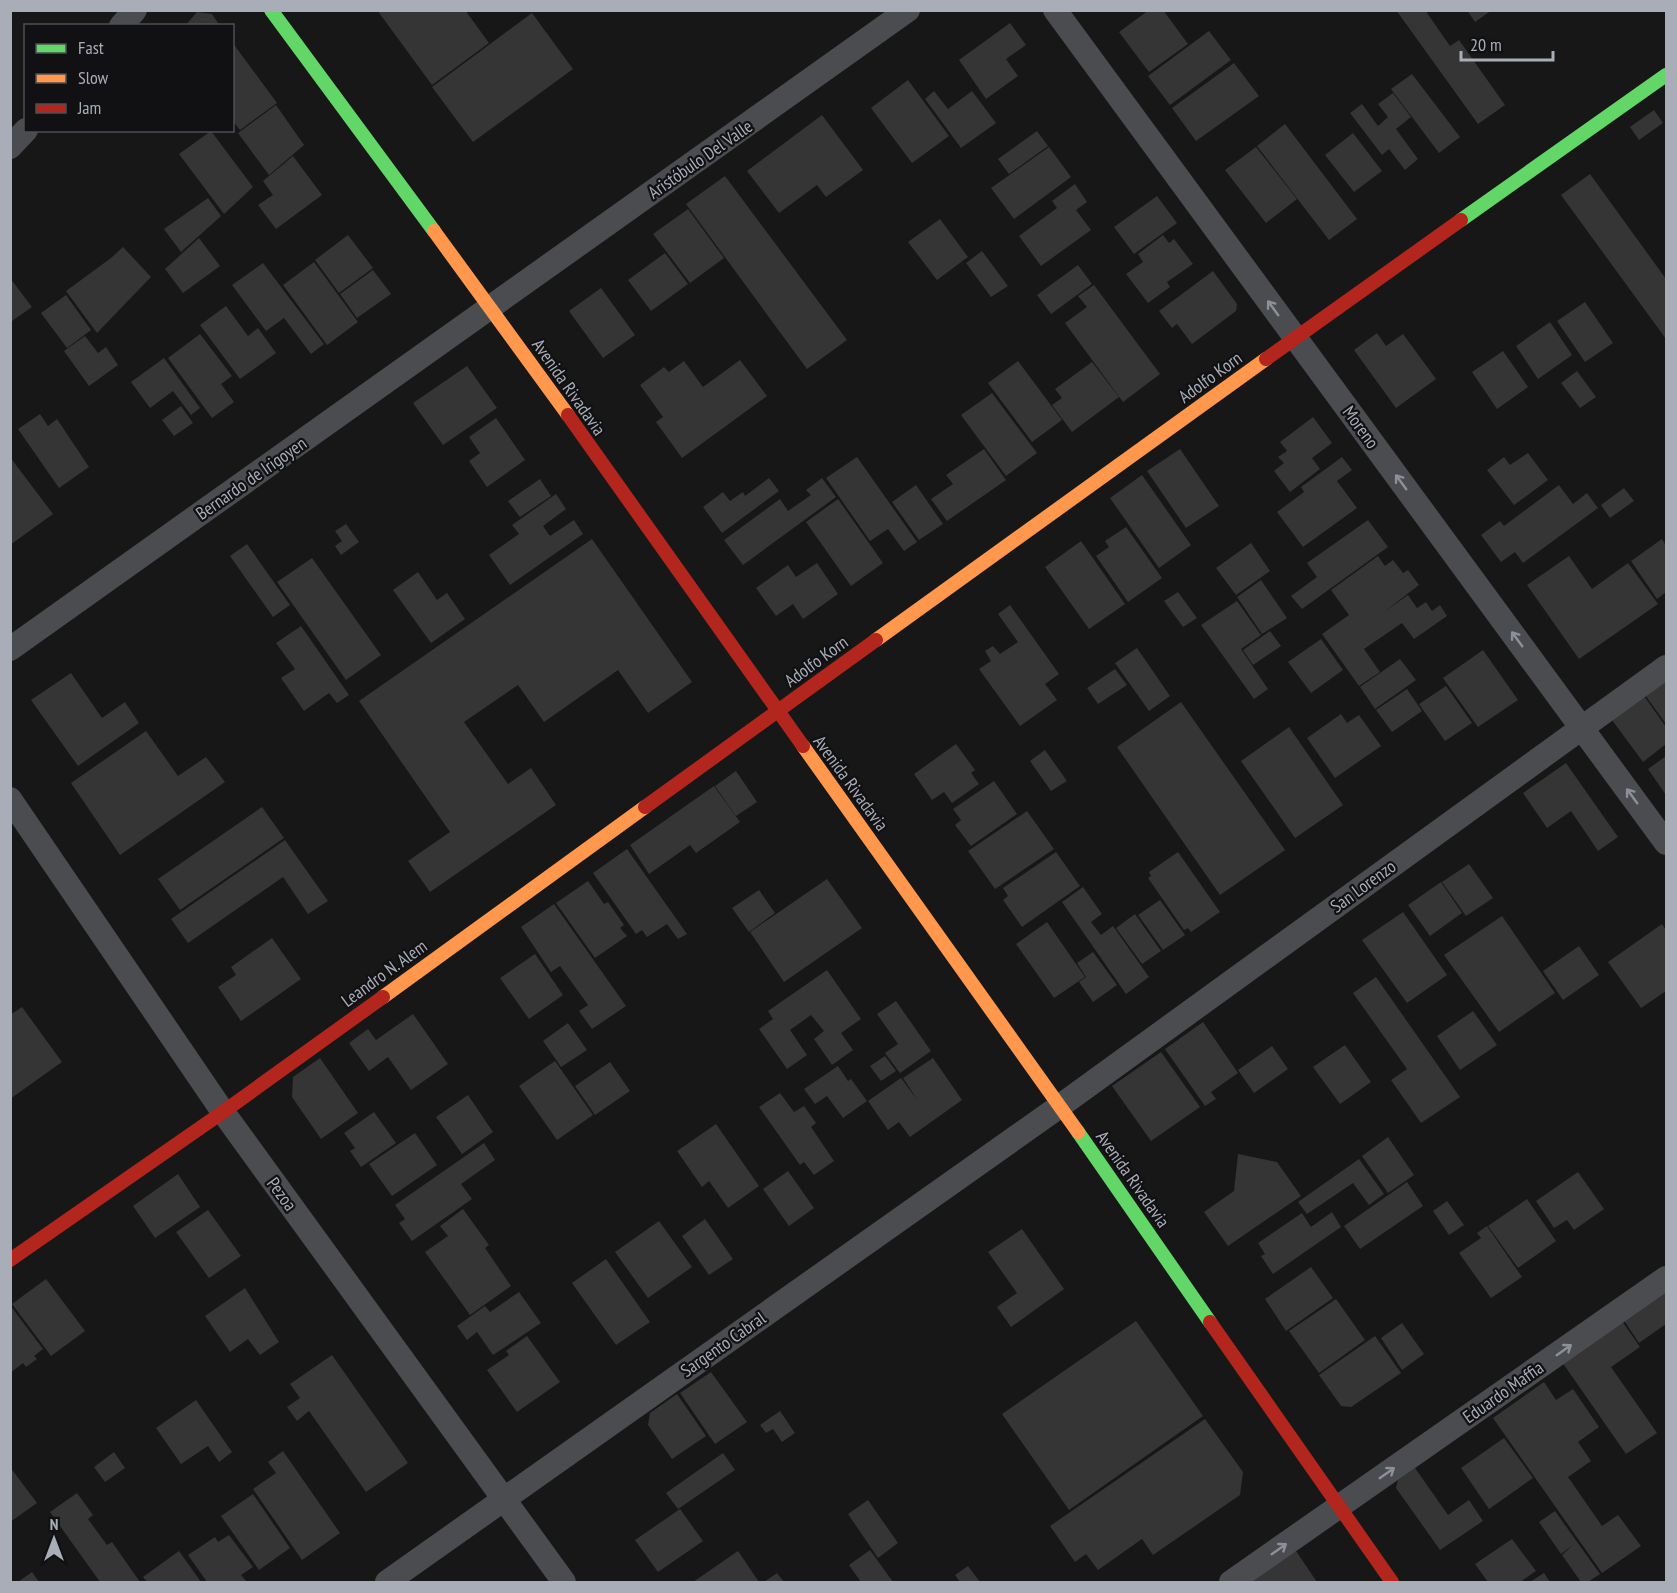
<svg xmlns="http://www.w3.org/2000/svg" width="1677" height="1593" font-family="'PT Sans Narrow',sans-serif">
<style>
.building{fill:#353536}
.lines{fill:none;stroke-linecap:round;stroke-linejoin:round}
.street{stroke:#4b4c50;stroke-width:24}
.fast{stroke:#63d668;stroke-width:14}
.slow{stroke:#ff974d;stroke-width:14}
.jam{stroke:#b3261e;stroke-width:14}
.oneway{stroke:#8c9099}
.labels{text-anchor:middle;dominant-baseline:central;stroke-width:4.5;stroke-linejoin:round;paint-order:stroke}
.street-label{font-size:18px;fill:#a8adb8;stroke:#111113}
</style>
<rect width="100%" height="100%" fill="#171717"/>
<path class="building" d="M377,10H465L489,43L432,85Z
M1149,10H1163L1188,44L1149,72L1119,32Z
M1396,10H1425L1450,46L1459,40L1505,105L1478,124Z
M1467,10H1492L1475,22Z
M197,12L212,14L220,26H185Z
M532,13L573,69L473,142L432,87Z
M1010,23L1026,45L1006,59L1018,76L986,99L959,60Z
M1209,31L1231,60L1170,105L1148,76Z
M232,42L277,103L240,130L232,120Z
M1234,63L1259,96L1196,141L1172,108Z
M1412,74L1460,137L1439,153L1391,89Z
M908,80L949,136L912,163L871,108Z
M934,91L948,109L972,91L996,123L961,148L925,99Z
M1393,93L1411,117L1396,129L1418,159L1405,170L1389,149L1382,155L1350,113L1362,104L1378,126L1388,117L1378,104Z
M276,105L304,145L269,175L238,133Z
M1654,110L1663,123L1639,140L1630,127Z
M822,115L863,170L826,197L817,185L779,213L747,171Z
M1285,124L1357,219L1329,240L1257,146Z
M211,131L253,187L224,214L179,154Z
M1037,131L1048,146L1009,174L998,159Z
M1353,133L1382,171L1354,192L1325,155Z
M1049,147L1071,177L1014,219L991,188Z
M1256,147L1297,199L1266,223L1225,170Z
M293,156L322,195L276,229L258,205L273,195L263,181Z
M1590,174L1666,279V339L1561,195Z
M725,176L847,340L807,369L686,204Z
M1075,184L1087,202L1076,210L1091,230L1041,266L1019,236L1057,208L1052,201Z
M1157,196L1177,223L1134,254L1114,227Z
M208,198L221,216L181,252L164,229Z
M688,209L724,258L690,283L653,234Z
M940,219L968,257L937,280L908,242Z
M348,235L373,268L339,293L315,260Z
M1163,235L1169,243L1174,239L1193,264L1167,282L1170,287L1148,303L1126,274L1143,262L1138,254Z
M199,238L220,266L183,293L165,269Z
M123,247L151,277L97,333L66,291L111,258Z
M982,251L1008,286L991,297L966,263Z
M665,253L688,284L651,311L628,280Z
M314,262L358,322L327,345L283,285Z
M263,263L324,344L311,354L284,318L266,331L232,285Z
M1078,265L1092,284L1051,314L1037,295Z
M373,270L391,294L357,318L340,294Z
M1213,271L1237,304L1236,311L1192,344L1177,324L1172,328L1159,311Z
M10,278L32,307L12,321L10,319Z
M1094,285L1160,374L1123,402L1065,323L1087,307L1078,296Z
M601,288L635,335L603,358L569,311Z
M66,295L91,330L67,348L41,313Z
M1585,302L1613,343L1585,362L1557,321Z
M226,306L248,336L258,328L276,353L240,379L200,325Z
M1550,322L1572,355L1538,379L1516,346Z
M1377,333L1386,346L1403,334L1436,379L1396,408L1354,350Z
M200,334L232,376L221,384L234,402L212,418L168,358Z
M85,336L98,353L106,347L118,365L89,386L64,351Z
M1503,351L1528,387L1497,409L1472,372Z
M164,358L200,408L191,415L173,391L150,408L131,382Z
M740,360L767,396L682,458L656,422L663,417L640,385L664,367L669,372L684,361L703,387Z
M1018,361L1062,420L1032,442L988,383Z
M1092,362L1119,397L1072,432L1052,405L1062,398L1055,389Z
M467,366L497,408L443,445L413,403Z
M1577,371L1596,397L1580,408L1561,383Z
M992,393L1037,453L1006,476L961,415Z
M181,406L193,423L174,436L162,420Z
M40,414L48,426L57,419L89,467L59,488L18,429Z
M1313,417L1332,443L1312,458L1320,469L1290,492L1274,471L1284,463L1278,457L1287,451L1280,442Z
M496,418L525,460L487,487L469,461L480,453L469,437Z
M984,449L1006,480L947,521L931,499L953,484L946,475Z
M1180,449L1219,506L1186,528L1147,471Z
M1528,453L1548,480L1514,505L1487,470L1504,457L1510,465Z
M10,457L53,514L10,545Z
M857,457L917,542L904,551L888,529L870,541L826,478Z
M1342,457L1352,470L1337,481L1357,508L1303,547L1277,512L1304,492L1301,487Z
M1142,475L1191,545L1159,568L1110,498Z
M769,478L779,491L722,533L703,507L723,492L730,501L743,492L745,496Z
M822,478L836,497L743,565L724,540L780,499L788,511L811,495L806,490Z
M540,479L551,496L520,517L508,501Z
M916,485L943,524L919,540L892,502Z
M1559,485L1573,504L1587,493L1598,508L1523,563L1515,552L1501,562L1481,535L1500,521L1504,526Z
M1624,488L1634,501L1610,518L1601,505Z
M556,494L566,509L543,526L550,536L574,520L583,534L510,585L489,555L519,534L512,525Z
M838,499L883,563L851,586L806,522Z
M1368,520L1388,547L1302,609L1291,596L1317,577L1307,563Z
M346,524L359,542L341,555L335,546L342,541L335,531Z
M1126,527L1162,578L1128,602L1096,556L1109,547L1105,541Z
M592,539L692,682L648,713L618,670L544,722L518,685L464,722L508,784L531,768L556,805L430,892L408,861L450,832L359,701Z
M1662,539L1666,546V592L1657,599L1631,561Z
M1081,541L1125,604L1089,629L1045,567Z
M1251,543L1270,571L1236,595L1216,568Z
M247,544L290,605L273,617L230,556Z
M1378,556L1385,566L1393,560L1403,573L1408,570L1419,585L1384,612L1408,595L1417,608L1426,602L1432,611L1440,605L1447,616L1414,639L1402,623L1364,649L1380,672L1359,686L1322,634L1349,615L1331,590Z
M1569,556L1592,589L1628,563L1658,604L1579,659L1527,585Z
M312,558L381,655L346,680L277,582Z
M817,563L838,594L803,619L793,604L776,616L756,588L788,565L796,577Z
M418,572L437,600L447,593L465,619L431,643L393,590Z
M1261,580L1287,618L1262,634L1237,597Z
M1178,592L1197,618L1183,627L1164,601Z
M1237,601L1261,635L1241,649L1268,689L1254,699L1201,625Z
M1010,605L1059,674L1045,684L1057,700L1020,726L979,669L991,661L985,651L993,646L1000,654L1018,642L998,614Z
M301,626L349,695L337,703L329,693L304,711L281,678L295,669L276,643Z
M1270,631L1281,646L1253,665L1243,650Z
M1321,639L1343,670L1311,693L1288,662Z
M1137,648L1170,696L1149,711L1115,663Z
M1483,650L1518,700L1478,727L1443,678Z
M1400,659L1416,680L1375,709L1360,687Z
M1115,669L1127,685L1098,704L1087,688Z
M71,673L102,718L125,702L139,723L78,766L31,700Z
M1666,679V724L1645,695Z
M1446,686L1472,723L1445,741L1419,704Z
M1407,689L1422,711L1392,732L1376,710Z
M1644,696L1666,727V744L1643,762L1612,720Z
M1181,702L1285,850L1220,895L1117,747Z
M1341,714L1347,723L1359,715L1381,746L1335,778L1307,738Z
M1289,727L1343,805L1295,838L1241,761Z
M146,731L178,776L206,757L225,782L120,855L71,783Z
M956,744L975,770L971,773L979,784L952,803L944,792L932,800L914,774Z
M1045,750L1067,781L1051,791L1030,761Z
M1666,756V795L1648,769Z
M1566,763L1618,837L1598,851L1571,811L1547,828L1523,793Z
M736,771L757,802L736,816L715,786Z
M994,781L1017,814L971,846L955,825L961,820L953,809Z
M714,786L740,822L696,853L690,845L649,874L630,845Z
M262,807L284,838L180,910L158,879Z
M1027,811L1054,849L995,889L968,851Z
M285,840L328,901L308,914L283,877L188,943L171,919Z
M627,849L687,934L678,939L667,924L647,937L642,930L636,934L593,873Z
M1056,852L1080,886L1022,927L1003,900L1008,896L1003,888Z
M1178,852L1220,912L1191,932L1188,928L1184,930L1148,878L1151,876L1149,872Z
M1469,864L1493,898L1466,916L1442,882Z
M827,879L862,928L784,982L750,932Z
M588,881L604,904L608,902L624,925L620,928L627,936L595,958L556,903Z
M1441,882L1462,913L1430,936L1408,905Z
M1083,887L1102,914L1091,922L1101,935L1113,926L1149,977L1126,994L1062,902Z
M759,890L775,913L749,932L732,908Z
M1160,900L1185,935L1163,950L1138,915Z
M554,904L626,1006L592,1029L579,1011L588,1005L560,966L551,972L521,927Z
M1403,912L1447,975L1407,1003L1362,940Z
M1135,914L1161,951L1142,964L1116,928Z
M1502,916L1555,993L1499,1032L1444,955Z
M1047,922L1085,977L1054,998L1016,944Z
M1662,924L1666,930V991L1641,1008L1608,962Z
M272,938L301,979L241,1021L218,987L236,975L231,967Z
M1579,946L1599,975L1563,1000L1543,971Z
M1093,952L1117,985L1093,1002L1079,982L1086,977L1077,963Z
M535,954L563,995L529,1019L500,978Z
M827,970L861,1019L841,1033L853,1050L832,1065L814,1039L824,1031L811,1015L790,1030L807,1055L787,1069L759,1029L773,1019L768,1011Z
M1376,977L1460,1097L1421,1123L1391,1080L1407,1069L1353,993Z
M896,1001L931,1051L900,1073L885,1053L898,1044L877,1014Z
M22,1007L62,1062L10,1099V1015Z
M1473,1011L1497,1045L1460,1070L1437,1036Z
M413,1014L448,1064L411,1090L388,1057L369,1071L349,1043L368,1029L376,1040Z
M1203,1022L1238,1073L1211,1092L1216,1099L1205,1106L1165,1049Z
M568,1023L587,1050L561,1067L543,1041Z
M1345,1045L1371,1082L1340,1104L1313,1067Z
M1272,1046L1288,1069L1254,1093L1238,1070Z
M1161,1052L1200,1107L1151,1141L1112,1086Z
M885,1056L896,1071L881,1081L870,1066Z
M320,1058L358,1113L321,1139L292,1097L293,1077Z
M933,1058L962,1100L910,1137L899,1122L888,1130L868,1101L901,1078L918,1101L903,1078Z
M555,1061L593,1115L557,1140L519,1086Z
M610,1062L630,1091L595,1115L575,1086Z
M838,1066L848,1081L851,1079L867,1101L843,1118L827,1096L815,1104L804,1089Z
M780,1093L794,1112L804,1106L816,1123L811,1127L834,1161L814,1175L804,1162L800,1165L759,1107Z
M468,1095L493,1132L462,1154L436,1117Z
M374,1112L396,1143L361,1167L350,1151L355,1148L344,1133Z
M716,1124L759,1186L728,1208L709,1181L702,1187L677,1151Z
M415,1133L437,1165L392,1196L369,1164Z
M1388,1137L1414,1175L1388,1193L1362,1156Z
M484,1143L495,1160L461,1184L472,1199L412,1241L399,1223L405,1219L395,1205Z
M1238,1154L1277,1162L1301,1196L1228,1246L1204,1212L1234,1191Z
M1359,1159L1384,1194L1369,1205L1353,1183L1307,1214L1298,1202Z
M788,1171L814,1208L789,1226L763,1189Z
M1578,1172L1604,1209L1574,1230L1567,1220L1554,1228L1536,1201Z
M178,1174L200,1207L155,1238L133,1206Z
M1407,1182L1423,1206L1360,1249L1344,1226Z
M1527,1199L1556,1241L1518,1268L1488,1226Z
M1447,1201L1464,1225L1449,1235L1433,1211Z
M463,1209L489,1245L485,1248L511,1286L470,1315L425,1252L448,1236L440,1226Z
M208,1210L241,1256L209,1278L176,1232Z
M1332,1212L1341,1227L1273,1274L1261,1256L1265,1254L1258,1243L1302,1213L1311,1227Z
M705,1219L733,1259L709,1275L682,1236Z
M659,1221L692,1267L648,1298L615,1252Z
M1487,1226L1522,1277L1491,1298L1459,1253L1481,1238L1477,1233Z
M1022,1229L1064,1289L1011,1327L997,1307L1017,1293L988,1252Z
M606,1259L650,1322L616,1345L572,1283Z
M1311,1267L1333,1298L1286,1331L1265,1299Z
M46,1279L85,1331L51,1356L12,1304Z
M245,1288L279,1342L260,1355L248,1339L230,1352L205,1316Z
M1666,1289V1324L1639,1343L1623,1319Z
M519,1292L541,1323L493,1355L477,1332L467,1340L457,1326L485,1306L490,1312Z
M1336,1299L1365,1340L1319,1373L1289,1331Z
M10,1305L43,1349L34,1356L37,1359L26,1367L23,1363L10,1373Z
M1136,1321L1203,1416L1069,1510L1002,1414Z
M1622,1321L1640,1347L1611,1367L1657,1433L1626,1454L1562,1362Z
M1402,1323L1424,1354L1402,1370L1381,1338Z
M527,1336L560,1382L517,1412L487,1370L509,1355L506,1351Z
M1375,1336L1401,1373L1351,1407L1341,1406L1319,1375Z
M332,1355L408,1463L366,1492L309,1411L297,1421L287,1407L300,1398L290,1384Z
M711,1372L747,1422L715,1444L680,1393Z
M1544,1382L1556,1400L1573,1389L1599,1427L1578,1442L1591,1461L1568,1477L1602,1526L1618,1515L1641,1546L1602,1573L1493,1418Z
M677,1394L706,1436L672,1459L648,1425L650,1413Z
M196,1400L232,1452L219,1462L208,1446L181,1464L156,1428Z
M780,1411L795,1433L782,1442L773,1429L766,1433L760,1425Z
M1205,1419L1243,1472L1240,1495L1153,1555L1142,1539L1098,1570L1086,1554L1075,1562L1050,1526Z
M1504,1438L1533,1478L1489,1509L1461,1468Z
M283,1451L340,1533L302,1560L253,1489L276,1473L268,1462Z
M114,1452L125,1468L105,1482L94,1467Z
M723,1453L735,1470L678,1509L666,1493Z
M10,1467L37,1503L10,1522Z
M1415,1468L1448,1515L1469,1500L1483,1521L1440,1550L1396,1488L1398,1480Z
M77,1493L93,1515L88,1519L107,1545L112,1542L140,1582H100L50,1512Z
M253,1494L290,1548L259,1570L221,1516Z
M868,1500L898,1543L878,1558L848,1514Z
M680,1509L703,1541L658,1572L635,1540Z
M1555,1511L1600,1574L1588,1582H1581L1562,1555L1573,1545L1561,1554L1539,1522Z
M229,1535L253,1567L241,1575L247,1582H207L188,1555L215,1537L218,1542Z
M1512,1539L1536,1571L1520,1582H1488L1475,1564Z
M870,1550L893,1582H861L849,1565Z
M179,1551L201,1582H147L143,1577Z
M738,1551L759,1582H693Z
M1296,1551L1317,1582H1251Z
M968,1566L980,1582H960L955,1575Z
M32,1572L39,1582H18Z
M777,1573L784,1582H764Z
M1544,1573L1550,1582H1530Z"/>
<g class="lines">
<path class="street" d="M1055,10L1666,843
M121,26L135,10
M10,147L26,130
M10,649L908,10
M10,799L223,1112L564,1582
M387,1582L1060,1106L1666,667
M1231,1582L1666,1278"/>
<path class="fast" d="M271,10L434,231
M1461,220L1666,75
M1078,1132L1210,1322"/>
<path class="slow" d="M434,231L568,415
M876,640L1266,359
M803,746L1078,1132
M383,997L645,807"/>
<path class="jam" d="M1266,359L1461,220
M568,415L803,746
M645,807L876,640
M10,1260L223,1112L383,997
M1210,1322L1392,1582"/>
</g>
<defs><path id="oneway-shaft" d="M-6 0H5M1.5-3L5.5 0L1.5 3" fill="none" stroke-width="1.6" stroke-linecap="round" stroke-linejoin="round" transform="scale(1.5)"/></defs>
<g class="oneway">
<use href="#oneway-shaft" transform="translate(1273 308) rotate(-126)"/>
<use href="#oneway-shaft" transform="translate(1401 482) rotate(-126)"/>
<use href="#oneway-shaft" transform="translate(1517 639) rotate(-126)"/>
<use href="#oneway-shaft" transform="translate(1632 796) rotate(-126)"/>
<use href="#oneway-shaft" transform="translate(1564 1350) rotate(-35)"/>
<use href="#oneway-shaft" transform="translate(1387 1473) rotate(-35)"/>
<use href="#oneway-shaft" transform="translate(1279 1549) rotate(-35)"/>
</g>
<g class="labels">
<g class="street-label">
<text transform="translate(700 159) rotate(-35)">Aristóbulo Del Valle</text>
<text transform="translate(1210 377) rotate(-36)">Adolfo Korn</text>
<text transform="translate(569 387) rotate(55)">Avenida Rivadavia</text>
<text transform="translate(1361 427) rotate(54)">Moreno</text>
<text transform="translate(251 478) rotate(-35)">Bernardo de Irigoyen</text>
<text transform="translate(816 661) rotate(-36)">Adolfo Korn</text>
<text transform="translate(851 783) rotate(54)">Avenida Rivadavia</text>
<text transform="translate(1363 886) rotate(-36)">San Lorenzo</text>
<text transform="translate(384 973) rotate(-36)">Leandro N. Alem</text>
<text transform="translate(1133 1179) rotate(55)">Avenida Rivadavia</text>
<text transform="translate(282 1194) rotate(54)">Pezoa</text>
<text transform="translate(723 1344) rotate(-35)">Sargento Cabral</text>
<text transform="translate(1503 1392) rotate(-35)">Eduardo Maffia</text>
</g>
</g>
<rect width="1677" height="1593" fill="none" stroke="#a8adb8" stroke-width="24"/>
<rect x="24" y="24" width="210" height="108" fill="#111113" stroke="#4d4f55" stroke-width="1.5"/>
<rect x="36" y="44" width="30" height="9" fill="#63d668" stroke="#4d4f55" stroke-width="1.5"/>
<text x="78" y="54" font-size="18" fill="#a8adb8">Fast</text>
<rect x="36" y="74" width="30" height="9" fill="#ff974d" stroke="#4d4f55" stroke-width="1.5"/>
<text x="78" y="84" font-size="18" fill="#a8adb8">Slow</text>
<rect x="36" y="104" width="30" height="9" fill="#b3261e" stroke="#4d4f55" stroke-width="1.5"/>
<text x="78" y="114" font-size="18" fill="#a8adb8">Jam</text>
<g transform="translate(54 1539)" stroke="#111113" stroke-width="4.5" paint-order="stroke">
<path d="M0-4.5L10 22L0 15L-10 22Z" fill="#a8adb8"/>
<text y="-9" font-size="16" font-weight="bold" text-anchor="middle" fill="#a8adb8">N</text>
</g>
<path d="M1461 51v9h92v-9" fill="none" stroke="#a8adb8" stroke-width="3"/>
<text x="1470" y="51" font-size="18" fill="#a8adb8" stroke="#111113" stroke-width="4.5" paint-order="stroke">20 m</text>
</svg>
